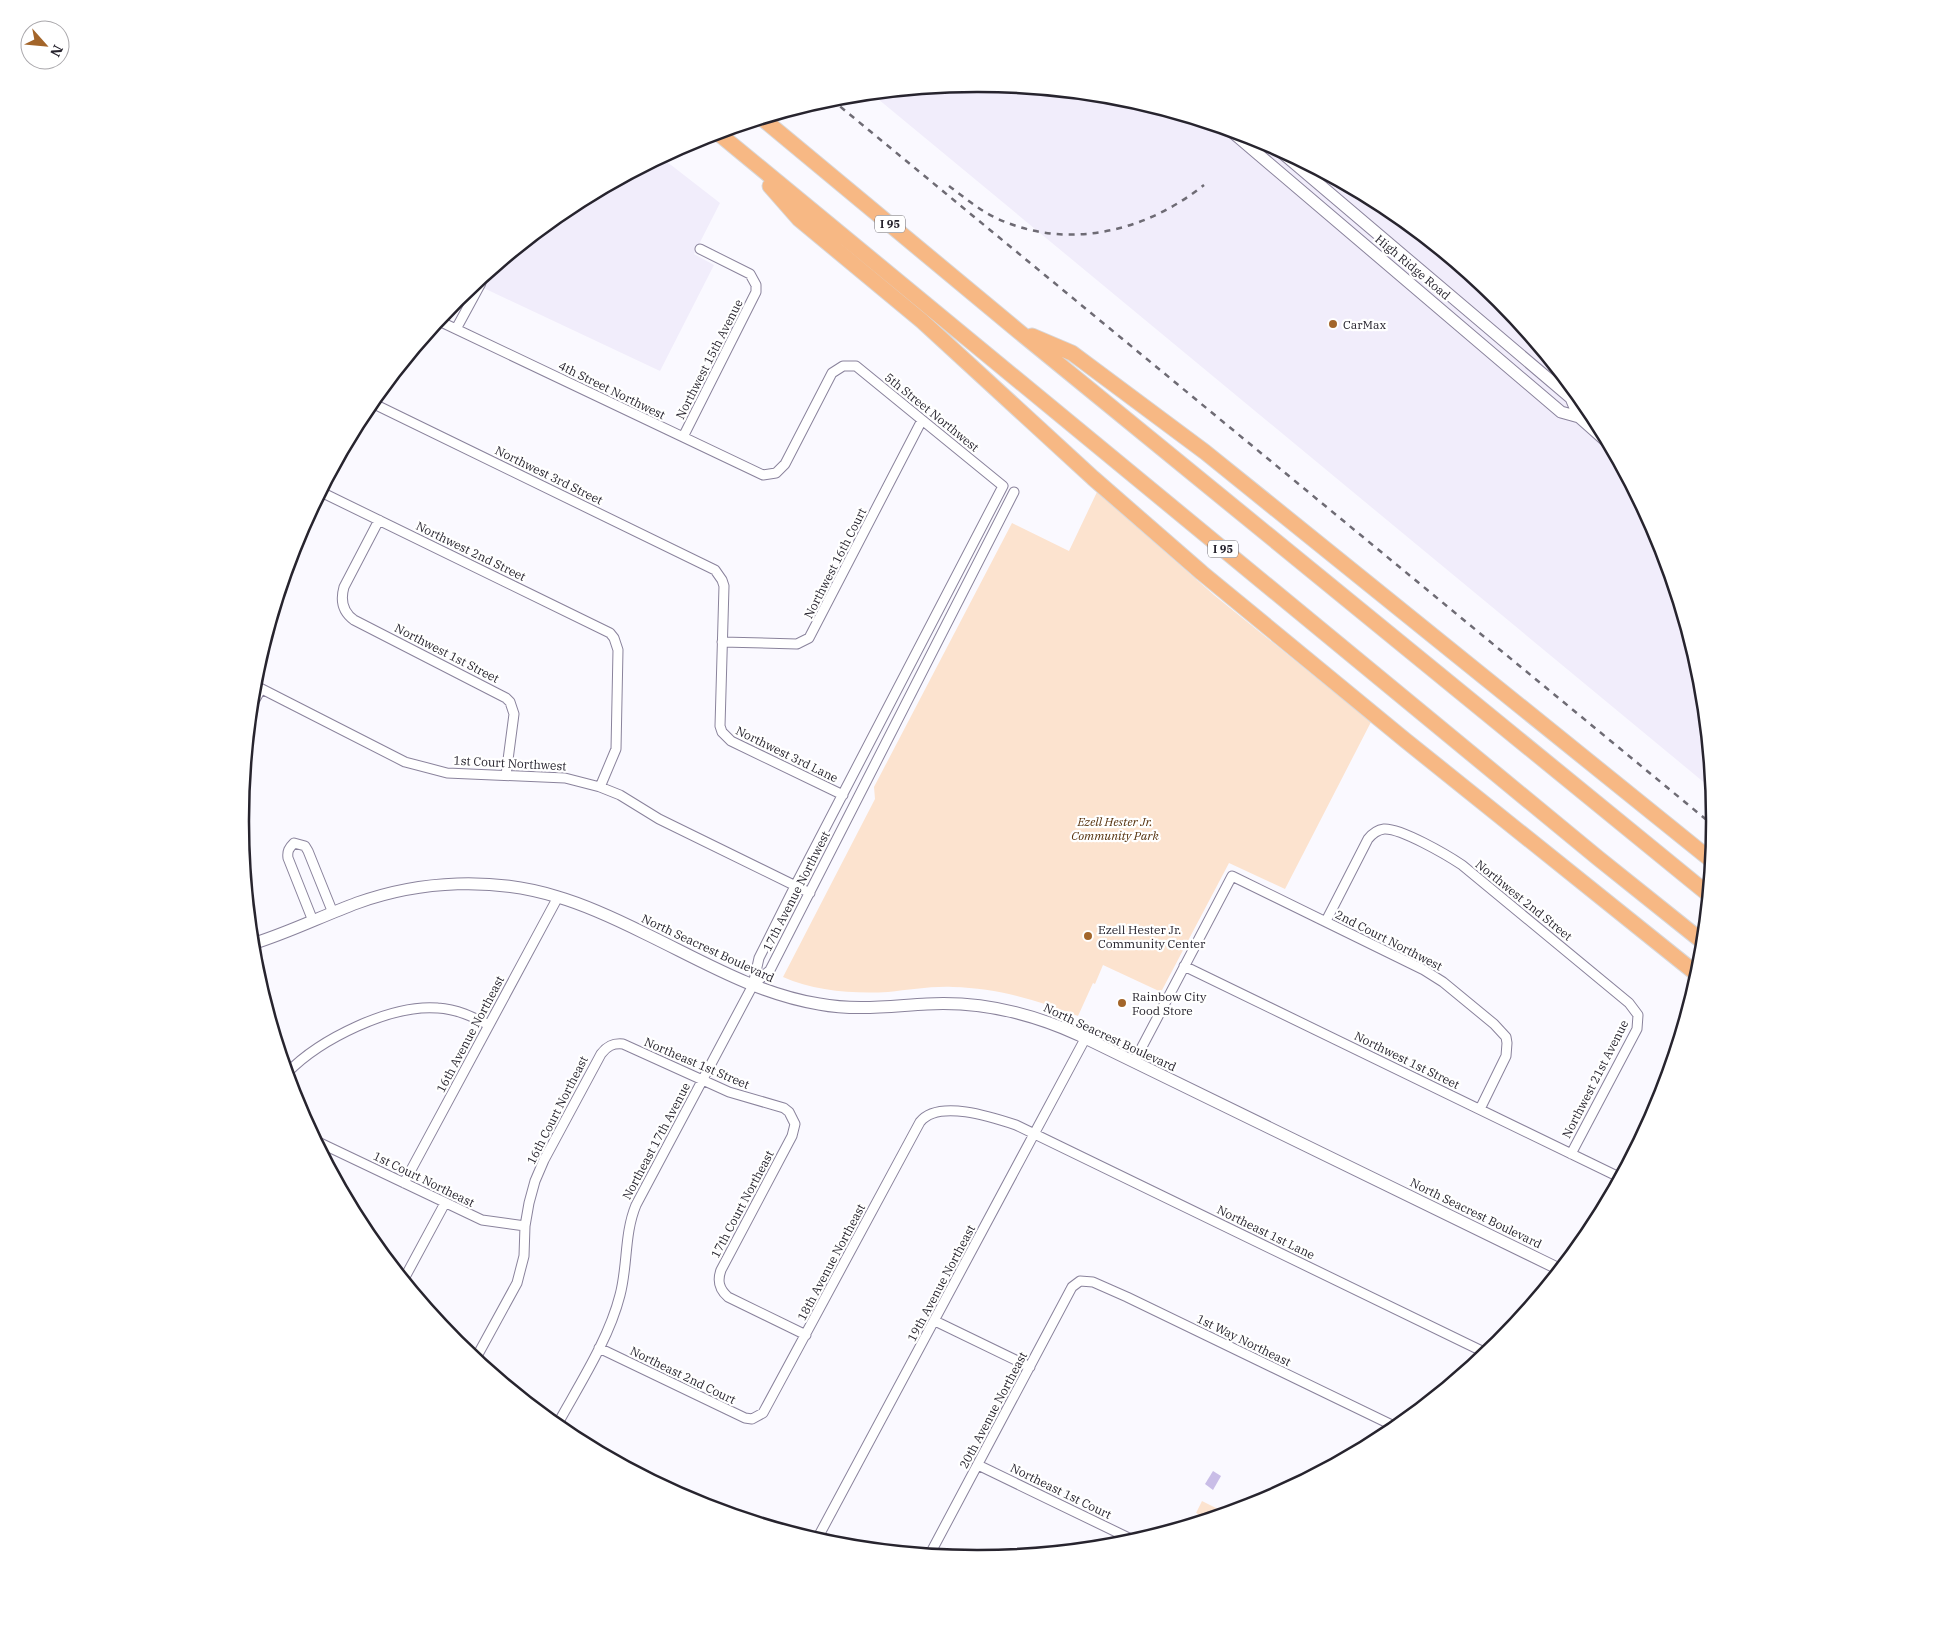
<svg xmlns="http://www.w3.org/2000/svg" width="1955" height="1642" font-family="'IBM Plex Serif',serif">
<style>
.built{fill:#f1edfb}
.green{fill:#fce3cf}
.water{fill:#c9bde7}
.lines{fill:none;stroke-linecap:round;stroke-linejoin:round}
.minor-casing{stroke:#8a839c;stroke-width:11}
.tertiary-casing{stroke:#8a839c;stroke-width:13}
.motorway-casing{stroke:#d8d8d9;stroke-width:17}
.minor{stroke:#fff;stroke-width:9}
.tertiary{stroke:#fff;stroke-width:11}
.motorway{stroke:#f7b884;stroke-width:15}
.rail{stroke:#6e6b74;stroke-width:2.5;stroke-dasharray:6 6;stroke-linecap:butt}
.poi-dot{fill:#a3652a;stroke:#fff;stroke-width:2}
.labels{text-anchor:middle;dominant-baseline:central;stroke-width:4.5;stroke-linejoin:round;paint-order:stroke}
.shield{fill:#fff;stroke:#68666d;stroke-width:1}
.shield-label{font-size:11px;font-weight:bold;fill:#27242e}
.street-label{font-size:12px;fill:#27242e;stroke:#fff}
.poi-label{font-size:12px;fill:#27242e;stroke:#fff;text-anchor:start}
.park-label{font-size:12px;font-style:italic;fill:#55310d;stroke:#fff}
.rim{fill:none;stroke:#27242e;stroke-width:2.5}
</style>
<rect width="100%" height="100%" fill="#faf9ff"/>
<path class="built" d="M978,84L1122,98L1260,140L1387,208L1499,300L1591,412L1659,539L1701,677L1712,789L872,94Z
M662,158L720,203L694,254L714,265L660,371L475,284L568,208Z"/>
<path class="green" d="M1097,492L1214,595L1371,722L1285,889L1229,863L1161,992L1103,965L1095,984L1093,983L1078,1016C1038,1000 996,988 953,987C931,986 909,990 888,992C854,994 814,991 783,977L875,799L874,787L1012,523L1069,551Z
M1202,1501L1220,1510L1217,1515L1206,1518L1196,1513Z"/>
<path class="water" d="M1213,1471L1221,1476L1213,1490L1205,1484Z"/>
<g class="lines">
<g class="minor-casing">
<path id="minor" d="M1257,153L1265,143
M439,321L763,475L776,473L785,464L832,373L843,366H856L1003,486L795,886L759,958L753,985L636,1205C624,1234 628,1265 620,1295C609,1339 579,1385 557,1425
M456,329L481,283
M372,403L715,570L722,580L724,586L720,726L722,732L731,741L843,795
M1579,417L1588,408
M683,437L756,292V285L750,274L700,249
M321,492L610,633L614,638L618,650L616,749L600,787
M379,520L344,587C340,601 343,612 354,620L506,698L510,702L514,714L506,775
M722,642L797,644L809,638L922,420
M254,685L405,762L447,773L565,778L600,787L620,795L659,819L810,893
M252,705L261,689
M313,921L288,858C287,851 289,848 294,843L305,846L308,851L333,913
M1326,921L1368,839C1372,834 1377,830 1384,829C1401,828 1447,855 1462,865L1629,1003L1638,1015L1637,1029L1571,1154
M1184,966L1619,1177
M753,985L770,970L1014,492
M1134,1062L1232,876L1424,970L1443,982L1494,1024L1506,1037L1507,1043L1506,1056L1480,1109
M287,1073C320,1039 391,1004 438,1008C457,1009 473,1017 489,1025
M316,1141L482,1220L525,1226
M404,1183L558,897
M404,1279L445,1203
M935,1321L1030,1367
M599,1348L745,1418L752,1419L763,1413L920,1122C938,1099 992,1117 1016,1125L1486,1353
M476,1358L517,1283L524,1256L525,1226L529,1203L535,1181L544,1160L601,1054C607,1046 613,1043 623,1044L729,1092L784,1108L789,1112L795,1124L792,1136L721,1270C717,1281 719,1289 728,1297L806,1335
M978,1465L1133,1540
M817,1539L1085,1039
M930,1554L1072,1287L1080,1281L1093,1282L1127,1297L1396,1427"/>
</g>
<g class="tertiary-casing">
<path id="tertiary" d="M1231,131L1561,412L1579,417
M1280,151L1571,398L1579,417L1606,441
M252,944C288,933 322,916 357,903C421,880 494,877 558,897C589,906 618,920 646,934C702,961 757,994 819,1004C856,1011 890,1006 927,1004C980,1001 1031,1013 1079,1035L1559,1269"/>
</g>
<g class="motorway-casing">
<path id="motorway" d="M763,119L1017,330L1708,894
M718,133L1598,858L1703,942
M770,186L799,219L922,321L1093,478L1202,573L1405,740L1698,975
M1032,336L1072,353L1205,452L1711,860"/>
</g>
<use href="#minor" class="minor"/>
<use href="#tertiary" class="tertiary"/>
<use href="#motorway" class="motorway"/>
<path class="rail" d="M831,99L1714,826
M949,186C964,197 979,210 996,218C1067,251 1145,232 1204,185"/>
</g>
<g class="poi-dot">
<circle cx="1333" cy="324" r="5"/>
<circle cx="1088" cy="936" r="5"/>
<circle cx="1122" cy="1003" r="5"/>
</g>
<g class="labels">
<g class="shield">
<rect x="875" y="215.5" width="30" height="17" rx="4"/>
<rect x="1208" y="540.5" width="30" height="17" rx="4"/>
</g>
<g class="shield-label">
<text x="890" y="224">I 95</text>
<text x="1223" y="549">I 95</text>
</g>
<g class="street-label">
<text transform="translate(1413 267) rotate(40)">High Ridge Road</text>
<text transform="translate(709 359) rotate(-63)">Northwest 15th Avenue</text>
<text transform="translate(612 390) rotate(26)">4th Street Northwest</text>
<text transform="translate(932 412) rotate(39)">5th Street Northwest</text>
<text transform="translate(549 475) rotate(26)">Northwest 3rd Street</text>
<text transform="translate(471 551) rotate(26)">Northwest 2nd Street</text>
<text transform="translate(835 563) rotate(-63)">Northwest 16th Court</text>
<text transform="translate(447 653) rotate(27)">Northwest 1st Street</text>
<text transform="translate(787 754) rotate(26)">Northwest 3rd Lane</text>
<text transform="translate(510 763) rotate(3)">1st Court Northwest</text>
<text transform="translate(796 891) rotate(-63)">17th Avenue Northwest</text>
<text transform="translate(1524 900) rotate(39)">Northwest 2nd Street</text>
<text transform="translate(1389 940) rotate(27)">2nd Court Northwest</text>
<text transform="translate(708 948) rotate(25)">North Seacrest Boulevard</text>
<text transform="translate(470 1034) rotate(-62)">16th Avenue Northeast</text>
<text transform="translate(1110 1037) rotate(25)">North Seacrest Boulevard</text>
<text transform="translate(1407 1060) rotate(26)">Northwest 1st Street</text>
<text transform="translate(697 1063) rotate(23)">Northeast 1st Street</text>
<text transform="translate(1595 1079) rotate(-63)">Northwest 21st Avenue</text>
<text transform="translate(557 1110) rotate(-63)">16th Court Northeast</text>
<text transform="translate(656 1141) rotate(-62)">Northeast 17th Avenue</text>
<text transform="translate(424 1179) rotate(26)">1st Court Northeast</text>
<text transform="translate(742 1204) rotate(-62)">17th Court Northeast</text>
<text transform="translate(1476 1213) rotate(26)">North Seacrest Boulevard</text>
<text transform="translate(1266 1232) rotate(26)">Northeast 1st Lane</text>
<text transform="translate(831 1262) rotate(-62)">18th Avenue Northeast</text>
<text transform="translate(941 1283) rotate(-62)">19th Avenue Northeast</text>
<text transform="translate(1244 1340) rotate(26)">1st Way Northeast</text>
<text transform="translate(683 1375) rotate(26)">Northeast 2nd Court</text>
<text transform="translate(993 1410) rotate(-62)">20th Avenue Northeast</text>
<text transform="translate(1061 1491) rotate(26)">Northeast 1st Court</text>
</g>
<g class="poi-label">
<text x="1343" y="324">CarMax</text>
<text x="1098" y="929">Ezell Hester Jr.<tspan x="1098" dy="14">Community Center</tspan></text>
<text x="1132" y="996">Rainbow City<tspan x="1132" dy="14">Food Store</tspan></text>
</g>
<g class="park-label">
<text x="1115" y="821">Ezell Hester Jr.<tspan x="1115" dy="14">Community Park</tspan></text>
</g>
</g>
<path d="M0 0H1955V1642H0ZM977 92H978A728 728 0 0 1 1706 820V822A728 728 0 0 1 978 1550H977A728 728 0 0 1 249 822V820A728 728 0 0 1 977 92Z" fill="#fff" fill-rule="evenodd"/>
<path class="rim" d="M977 92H978A728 728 0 0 1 1706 820V822A728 728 0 0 1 978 1550H977A728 728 0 0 1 249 822V820A728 728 0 0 1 977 92Z"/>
<g transform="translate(45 45) rotate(117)"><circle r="24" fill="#ffffff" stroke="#a9a7ab"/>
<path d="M0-4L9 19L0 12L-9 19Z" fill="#a3652a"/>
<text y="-8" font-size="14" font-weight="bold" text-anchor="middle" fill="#27242e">N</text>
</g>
</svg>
